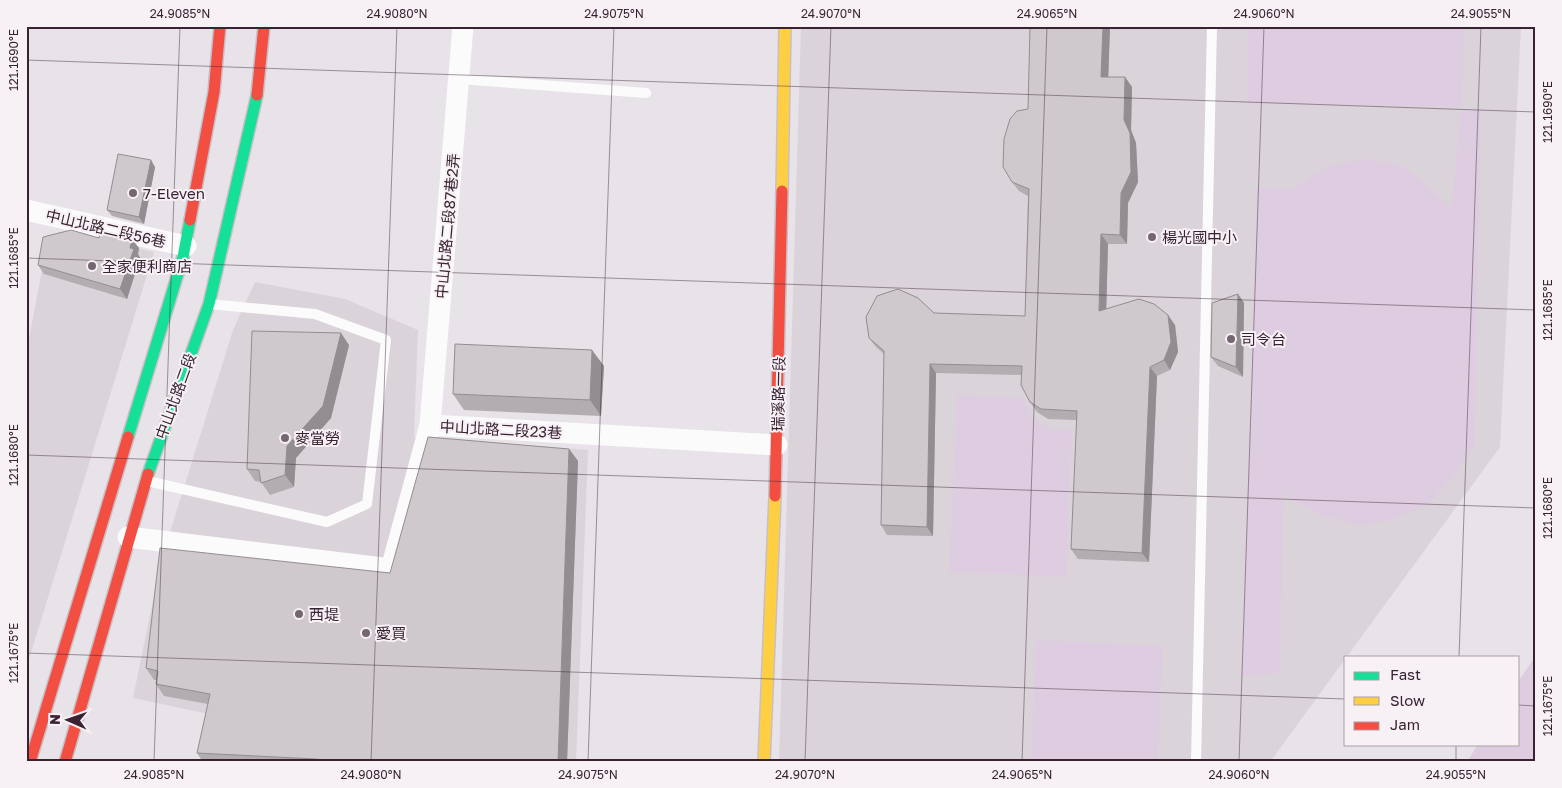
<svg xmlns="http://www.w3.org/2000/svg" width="1562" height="788" font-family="'Golos Text','Noto Sans TC',sans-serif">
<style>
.built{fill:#dbd3da}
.green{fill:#decde0}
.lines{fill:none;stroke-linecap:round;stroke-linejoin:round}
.fast-casing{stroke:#c8bfc6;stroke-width:14}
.slow-casing{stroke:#c8bfc6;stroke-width:14}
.jam-casing{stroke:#c8bfc6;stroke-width:14}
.lane{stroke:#fcfbfc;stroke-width:10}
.street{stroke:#fcfbfc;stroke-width:21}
.fast{stroke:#16e098;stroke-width:11}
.slow{stroke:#ffcf43;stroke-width:11}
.jam{stroke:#f24e42;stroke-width:11}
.wall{fill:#b2adb1}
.shaded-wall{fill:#918d90}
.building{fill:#cfc9ce;stroke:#918d90}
.ticks{fill:none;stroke:#392332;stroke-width:1;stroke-opacity:0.45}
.poi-dot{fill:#766672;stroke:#f7f1f6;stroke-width:2}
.labels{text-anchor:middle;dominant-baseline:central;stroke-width:4;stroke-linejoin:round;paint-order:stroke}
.poi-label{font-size:15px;fill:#392332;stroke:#f7f1f6;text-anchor:start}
.street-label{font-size:15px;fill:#392332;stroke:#f7f1f6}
.neatline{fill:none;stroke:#392332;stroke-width:2}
.ticks-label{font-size:12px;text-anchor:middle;fill:#392332}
</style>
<rect width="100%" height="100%" fill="#e8e3e8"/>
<path class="built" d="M801,26H1521L1500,447L1270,762H779Z
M71,233L154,252L26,669V355L47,243Z
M255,282L345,299L418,330L414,437L588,450L576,762H200L209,714L133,698L161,561L233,330Z"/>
<path class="green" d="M1248,26H1464L1462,107L1247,103Z
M1481,109L1474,447L1449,482L1427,505L1398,518L1363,526L1322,516L1283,493L1280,673L1242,676L1257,187L1291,189L1327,166L1367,159L1406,167L1452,208L1460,112Z
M957,395L1023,398L1032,419L1052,429L1072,430L1066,577L949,572Z
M1036,640L1163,646L1158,762H1031Z
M1536,655V762H1467L1478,744H1518V682Z"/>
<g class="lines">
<g class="fast-casing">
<path id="fast" d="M128,437L183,257L190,220
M148,474L209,304L257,95"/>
</g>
<g class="slow-casing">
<path id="slow" d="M782,191L785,26
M764,762L775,496"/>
</g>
<g class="jam-casing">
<path id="jam" d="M257,95L264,26
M190,220L214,92L220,26
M775,496L782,191
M30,762L128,437
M65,762L148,474"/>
</g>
<path class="lane" d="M460,79L646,93
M147,481L327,522L367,504L386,340L315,314L209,304
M1196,762L1212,26"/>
<path class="street" d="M26,210L186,246
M430,425L777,445
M128,537L391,569L430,425L463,26"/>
<use href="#fast" class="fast"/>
<use href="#slow" class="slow"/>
<use href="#jam" class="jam"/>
</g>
<path class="wall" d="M159,26H192V28Z
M1110,26L1108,77H1125L1132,87L1131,130L1136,143L1138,182L1128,203L1127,244H1108L1106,309L1175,325L1178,352L1170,370L1157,376L1149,562L1078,559L1071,549L1077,420L1048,419L1037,412L1030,402L1022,375L936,373L933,536L887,535L881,525L884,354L876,347L869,338L934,313L1025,316L1028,196L1019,191L1012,182L1028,109Z
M155,167L144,224L112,216L107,210Z
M99,238L139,248L138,254L140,258L127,299L44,274L38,265Z
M1238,294L1244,303L1243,377L1218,366L1211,357Z
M349,345L331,418L296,458L294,487L270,495L261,482L255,481L247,469Z
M604,366L601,416L464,410L453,394Z
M569,449L578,461L567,762H203L197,753L208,704L164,696L156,684L157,680H154L146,668L390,573Z"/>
<path class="shaded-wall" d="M1103,26H1110L1108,86L1101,77Z
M1125,77L1132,87L1131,130L1136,143L1138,182L1128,203L1127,244L1120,235Z
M151,160L155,167L144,224L139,217Z
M1101,234L1108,244L1106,320L1099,311Z
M132,239L139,248L138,254L140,258L127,299L120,289Z
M1238,294L1244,303L1243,377L1236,367Z
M1168,315L1175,325L1178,352L1170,370L1164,360Z
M341,333L349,345L331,418L296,458L294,487L285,475L287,446Z
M592,350L604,366L601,416L590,400Z
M930,364L936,373L933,536L927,527Z
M1150,367L1157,376L1149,562L1142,553Z
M569,449L578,461L567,762H558Z"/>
<path class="building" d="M1030,26H1103L1101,77H1125L1124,120L1130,133L1131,172L1121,193L1120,235L1101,234L1099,311L1139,299L1154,304L1168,315L1171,342L1164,360L1150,367L1142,553L1071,549L1077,411L1041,409L1030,402L1021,385L1022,366L930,364L927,527L881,525L884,351L869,338L866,317L877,296L898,289L918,298L934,313L1025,316L1029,189L1012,182L1003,167L1004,139L1010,119L1017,111L1028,109Z
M118,154L151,160L139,217L107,210Z
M71,230L99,238L100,231L132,239L130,248L134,249L120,289L38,265L43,237Z
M1238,294L1236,367L1211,357L1212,303Z
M252,331L341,333L323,406L287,446L285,475L261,483L259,470L247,469Z
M455,344L592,350L590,400L453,394Z
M428,437L569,449L558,762H352L315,759L197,753L210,694L156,684L158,671L146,668L160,548L390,573Z"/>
<path class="ticks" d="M26,60L1536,112M26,258L1536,310M26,455L1536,508M26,653L1346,699M1459,657L1481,26M1518,705L1536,706M154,762L180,26M371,762L397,26M588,762L614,26M805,762L831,26M1022,762L1047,26M1239,762L1264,26M1456,762V744"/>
<g class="poi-dot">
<circle cx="133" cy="193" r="5"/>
<circle cx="1152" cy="237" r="5"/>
<circle cx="92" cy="266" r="5"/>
<circle cx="1231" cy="339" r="5"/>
<circle cx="285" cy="438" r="5"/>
<circle cx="299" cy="614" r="5"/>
<circle cx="366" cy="633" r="5"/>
</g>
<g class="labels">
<g class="poi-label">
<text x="143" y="193">7-Eleven</text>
<text x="1162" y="237">楊光國中小</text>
<text x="102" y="266">全家便利商店</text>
<text x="1241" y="339">司令台</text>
<text x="295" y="438">麥當勞</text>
<text x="309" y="614">西堤</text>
<text x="376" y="633">愛買</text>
</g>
<g class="street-label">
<text transform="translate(447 226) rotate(-85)">中山北路二段87巷2弄</text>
<text transform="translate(106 228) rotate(13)">中山北路二段56巷</text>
<text transform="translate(778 394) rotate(-89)">瑞溪路一段</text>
<text transform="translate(175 396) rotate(-70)">中山北路二段</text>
<text transform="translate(501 429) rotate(3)">中山北路二段23巷</text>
</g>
</g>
<rect width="1562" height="788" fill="none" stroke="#f7f1f6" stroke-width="55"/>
<rect x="1344" y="656" width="175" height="90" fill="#f7f1f6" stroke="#ab9fa8"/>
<rect x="1354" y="672" width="25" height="8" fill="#16e098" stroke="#ab9fa8"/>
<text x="1390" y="680" font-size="15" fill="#392332">Fast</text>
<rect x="1354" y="697" width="25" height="8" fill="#ffcf43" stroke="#ab9fa8"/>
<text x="1390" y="706" font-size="15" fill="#392332">Slow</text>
<rect x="1354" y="722" width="25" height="8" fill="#f24e42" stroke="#ab9fa8"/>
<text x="1390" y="730" font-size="15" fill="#392332">Jam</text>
<g transform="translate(68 720) rotate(272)" stroke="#f7f1f6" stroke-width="4" paint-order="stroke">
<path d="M0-4L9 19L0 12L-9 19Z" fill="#392332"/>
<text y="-8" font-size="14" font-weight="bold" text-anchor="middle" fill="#392332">N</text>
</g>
<rect x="28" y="28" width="1506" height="732" class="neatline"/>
<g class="ticks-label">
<text x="180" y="18">24.9085°N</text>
<text x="397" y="18">24.9080°N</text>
<text x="614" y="18">24.9075°N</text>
<text x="831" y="18">24.9070°N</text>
<text x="1047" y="18">24.9065°N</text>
<text x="1264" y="18">24.9060°N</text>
<text x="1481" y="18">24.9055°N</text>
<text transform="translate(14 60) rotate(-90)" y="4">121.1690°E</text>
<text transform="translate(1548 112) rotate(-90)" y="4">121.1690°E</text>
<text transform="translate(14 258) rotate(-90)" y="4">121.1685°E</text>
<text transform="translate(1548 310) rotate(-90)" y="4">121.1685°E</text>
<text transform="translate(14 455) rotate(-90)" y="4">121.1680°E</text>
<text transform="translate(1548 508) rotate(-90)" y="4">121.1680°E</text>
<text transform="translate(14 653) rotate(-90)" y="4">121.1675°E</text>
<text transform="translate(1548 706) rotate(-90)" y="4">121.1675°E</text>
<text x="154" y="779">24.9085°N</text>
<text x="371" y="779">24.9080°N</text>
<text x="588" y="779">24.9075°N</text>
<text x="805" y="779">24.9070°N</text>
<text x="1022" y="779">24.9065°N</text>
<text x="1239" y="779">24.9060°N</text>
<text x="1456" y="779">24.9055°N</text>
</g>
</svg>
